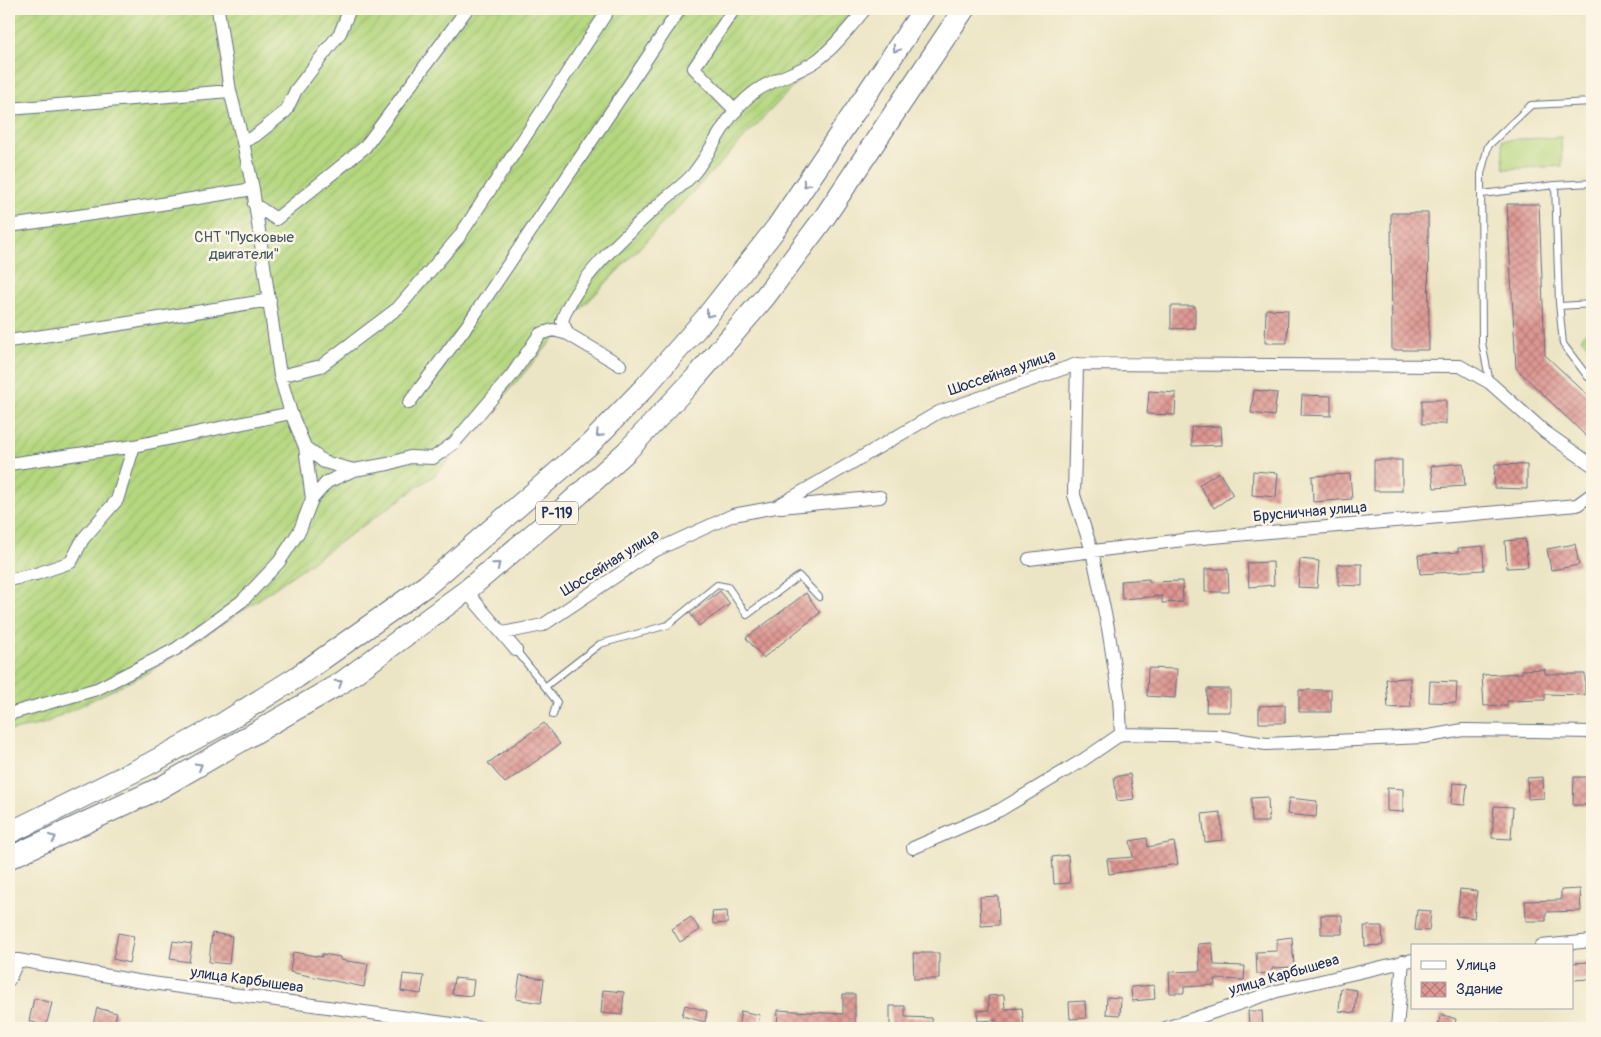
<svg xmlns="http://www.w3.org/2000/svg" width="1601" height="1037" font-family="Pangolin,sans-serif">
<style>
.park{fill:url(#park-dots);stroke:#68836e}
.garden{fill:url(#garden-furrows);stroke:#68836e}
.pitch{fill:#b5d77f;stroke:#68836e}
.building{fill:url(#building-cross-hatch)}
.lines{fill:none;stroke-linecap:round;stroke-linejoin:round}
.service-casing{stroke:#646f82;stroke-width:8}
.minor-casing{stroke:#646f82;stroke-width:14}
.trunk-casing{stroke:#646f82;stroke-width:23}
.service{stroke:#fff;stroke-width:6}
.minor{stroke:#fff;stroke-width:12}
.trunk{stroke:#fff;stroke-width:21}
.oneway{stroke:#8d97ae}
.labels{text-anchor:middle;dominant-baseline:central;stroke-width:5;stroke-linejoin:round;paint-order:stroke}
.shield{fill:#fcf5e5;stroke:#5e6a86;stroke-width:1}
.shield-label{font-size:14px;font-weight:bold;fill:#1b2f5e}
.park-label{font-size:15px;fill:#425966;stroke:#fcf5e5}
.street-label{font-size:15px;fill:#1b2f5e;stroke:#fcf5e5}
</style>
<defs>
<pattern id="park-dots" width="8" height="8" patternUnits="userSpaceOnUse" patternTransform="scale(1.25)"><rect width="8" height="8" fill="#b5d77f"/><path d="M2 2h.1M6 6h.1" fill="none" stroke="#9bb970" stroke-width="1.8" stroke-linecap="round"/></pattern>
<pattern id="garden-furrows" width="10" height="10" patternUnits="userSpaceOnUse" patternTransform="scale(1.25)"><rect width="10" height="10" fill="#b5d77f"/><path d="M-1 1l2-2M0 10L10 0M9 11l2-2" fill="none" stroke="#9bb970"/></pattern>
<pattern id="building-cross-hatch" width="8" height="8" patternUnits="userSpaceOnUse" patternTransform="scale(1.25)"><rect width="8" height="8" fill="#de9792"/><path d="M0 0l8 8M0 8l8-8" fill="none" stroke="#b37c7a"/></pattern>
</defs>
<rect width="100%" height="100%" fill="#fcf5e5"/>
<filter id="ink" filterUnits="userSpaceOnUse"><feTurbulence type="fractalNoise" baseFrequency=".02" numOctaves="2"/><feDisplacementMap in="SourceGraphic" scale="10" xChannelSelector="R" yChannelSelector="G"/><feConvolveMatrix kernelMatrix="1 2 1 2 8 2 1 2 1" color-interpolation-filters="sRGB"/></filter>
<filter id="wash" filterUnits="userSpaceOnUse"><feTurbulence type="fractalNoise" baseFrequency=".0096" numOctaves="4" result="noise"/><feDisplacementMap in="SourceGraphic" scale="20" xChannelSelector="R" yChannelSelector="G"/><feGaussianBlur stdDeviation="1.12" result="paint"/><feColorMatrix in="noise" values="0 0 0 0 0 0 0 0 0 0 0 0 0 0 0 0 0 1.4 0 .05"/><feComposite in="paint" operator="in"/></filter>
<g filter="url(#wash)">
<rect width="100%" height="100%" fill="#ece5c5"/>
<path class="park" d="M1592,325V349L1581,338Z"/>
<path class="garden" d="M9,9H867L563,328L436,474L255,602L151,671L43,724L9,731Z"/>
<path class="pitch" d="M1561,137L1562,166L1504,169L1502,140Z"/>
<g id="blocks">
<path class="building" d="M1507,204H1539L1545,355L1592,399V442L1516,368Z
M1391,213H1428L1429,350H1392Z
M1171,306H1195V328L1171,329Z
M1266,309L1288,310L1287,343H1265Z
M1254,390L1277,393L1274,416L1251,413Z
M1149,391L1176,393L1175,415L1147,414Z
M1302,395L1331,396V416L1301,415Z
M1422,400H1446V424H1422Z
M1221,426L1222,445L1192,446L1191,427Z
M1374,460H1402V491H1374Z
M1463,463L1465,486L1434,488L1431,466Z
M1495,464L1527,465V489L1494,488Z
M1253,471L1278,473L1276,497L1252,495Z
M1219,472L1233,495L1214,508L1199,485Z
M1350,474L1352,499L1313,502L1312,476Z
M1525,539L1528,567L1507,568L1505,541Z
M1575,544L1579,565L1551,570L1547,549Z
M1483,546L1484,570L1420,574L1418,555L1458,552V548Z
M1300,559L1319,561L1317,588L1298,587Z
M1273,562L1274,585L1249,587L1247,563Z
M1338,564H1362V586L1338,585Z
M1205,569H1228L1229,592H1205Z
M1149,579V582L1182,581L1183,602L1162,603V596L1122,599L1121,581Z
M720,591L730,604L699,626L690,613Z
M806,593L820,613L763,658L746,638Z
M1148,668L1177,669L1175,698L1147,696Z
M1545,669V674H1585V695L1545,694V700L1507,701V705L1484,706L1482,675L1522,673V670Z
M1410,678L1411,707L1388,708L1386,679Z
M1430,681L1457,682L1456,703L1429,702Z
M1207,689H1230V712H1206Z
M1299,690H1331V712H1299Z
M1285,705V723H1259V706Z
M544,723L560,744L505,783L488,763Z
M1130,774L1134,799L1117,801L1114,777Z
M1543,777L1544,798L1528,799L1527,778Z
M1574,777H1591L1590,805H1573Z
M1453,783L1467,784L1465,805L1451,804Z
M1387,788L1403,789V812L1387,811Z
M1268,797L1269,822H1252L1251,798Z
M1289,798L1317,801L1316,817L1287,814Z
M1494,806L1513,807L1511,839L1492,838Z
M1220,812L1223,840L1205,842L1202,814Z
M1147,838L1148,847L1174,842L1178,864L1109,874L1107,859L1133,857L1130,841Z
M1068,855L1070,883L1054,884L1052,857Z
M1460,889L1477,891L1474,918L1457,916Z
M1580,889L1581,911L1546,912V921H1526L1525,901L1561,900V890Z
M998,896L999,925L981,926L980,897Z
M1417,910L1431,911L1429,931L1415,930Z
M727,911L728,923L713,924L712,912Z
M1321,915H1342V934H1321Z
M691,917L700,930L680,942L672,929Z
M1364,926H1382L1383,945L1365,946Z
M118,933L134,936L129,963L113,959Z
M212,933L232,936L229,964L209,962Z
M1292,937L1294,967L1272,968V973L1257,974L1256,952L1277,951V939Z
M173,941L192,944L189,962L170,959Z
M1212,943L1214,965L1245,966L1244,980L1214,979L1215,985L1184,987V993H1170L1169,972L1200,971L1198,944Z
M293,952L322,957V954L340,957V960L368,964L364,987L290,972Z
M913,953H939V979H914Z
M1590,962V979L1572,980V963Z
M403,974L424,976L421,994L401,991Z
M520,975L544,979L541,1003L516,999Z
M454,978L474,980L472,996L452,994Z
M1154,985L1155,999L1132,1001L1131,987Z
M1341,988L1357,990L1355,1013L1339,1011Z
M603,990L624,992L622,1015L601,1013Z
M843,994H855V1028H777L778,1010L843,1014Z
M1004,995L1005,1009L1022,1008L1024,1028H996V1020L978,1021L977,1011L989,1010L988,996Z
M1107,997L1121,998L1120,1015L1106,1014Z
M34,998L52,1003L46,1026L29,1021Z
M1085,1001L1086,1018L1070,1019L1069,1002Z
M685,1005L707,1011L705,1022L682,1016Z
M890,1006H905V1017L932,1018V1028H890Z
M97,1008L117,1013L113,1028H92Z
M741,1011L760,1015L757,1028H738Z
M1248,1011H1262L1263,1028H1249Z
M1441,1014L1456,1019L1454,1028H1437Z"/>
</g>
</g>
<g filter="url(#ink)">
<use href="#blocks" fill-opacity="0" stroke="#646f82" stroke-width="1"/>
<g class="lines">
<g class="service-casing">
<path id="service" d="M1555,185L1559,303L1563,344L1588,377L1592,381
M1482,194L1555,185L1592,183
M1560,306L1592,304
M1490,383L1482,343L1481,174L1488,146L1531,105L1592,102
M516,650L557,702L553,715
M546,686L600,644L668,625L717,585L728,587L747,615L799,576L819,597"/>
</g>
<g class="minor-casing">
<path id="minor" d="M218,9L230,91L243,142L253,189L280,376L291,413
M734,9L694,68L736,111
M9,109L230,91
M243,142L255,136L286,111L296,90L340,33L350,9
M254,204L276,219L365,147L467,9
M9,226L155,205L253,189
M568,334L562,321C576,278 630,231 663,201C673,192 686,183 694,173C714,148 726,114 752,94C770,79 797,74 816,61C833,49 852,25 865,9
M9,341L97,328L270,300
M1077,364L1074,495L1092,551L1108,628L1119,697L1121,734L1217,736L1266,744L1423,737L1463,730L1592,732
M280,376L321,366L398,308L459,237L609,9
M409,403L469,323L680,9
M305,447L324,462L354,470
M9,464L134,446
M312,499L327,482L354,470L388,464L410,457L433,458L454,443L512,375L540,334L553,330L568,334L620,365
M781,507L880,497
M1029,559L1191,539L1577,505L1592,494
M9,580L36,574L71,562L83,539L117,500L134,446L291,413L305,447L312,499L300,530L279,562L242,601L176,649L97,689L9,714
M466,591L516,650
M503,633L543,625L652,552L733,515L776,507L939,412L1077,364L1460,366L1490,383L1545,432L1592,465
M913,848L1000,810L1083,760L1121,734
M1541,946L1592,941
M9,960H18L137,981L481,1028
M9,980L18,960
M1166,1028L1277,991L1412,960
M1397,1028L1403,961"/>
</g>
<g class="trunk-casing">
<path id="trunk" d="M9,833L147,765L222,724L297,677L427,585L590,444L645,387L704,320L777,227L924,9
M9,858L160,788L341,683L466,591L564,508L626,452L698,375L764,298L824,218L964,9"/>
</g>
<use href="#service" class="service"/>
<use href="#minor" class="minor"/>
<use href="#trunk" class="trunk"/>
</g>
<defs><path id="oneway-chevron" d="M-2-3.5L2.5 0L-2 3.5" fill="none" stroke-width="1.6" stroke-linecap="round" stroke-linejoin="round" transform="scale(1.25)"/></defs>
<g class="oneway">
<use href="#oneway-chevron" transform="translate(896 49) rotate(124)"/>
<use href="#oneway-chevron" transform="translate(806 184) rotate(124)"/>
<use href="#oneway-chevron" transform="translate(709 314) rotate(128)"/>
<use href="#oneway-chevron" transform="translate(599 434) rotate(134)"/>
<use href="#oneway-chevron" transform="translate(497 565) rotate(-40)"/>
<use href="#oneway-chevron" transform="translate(339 683) rotate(-33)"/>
<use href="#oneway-chevron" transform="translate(199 766) rotate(-30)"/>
<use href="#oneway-chevron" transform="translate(53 838) rotate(-25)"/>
</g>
</g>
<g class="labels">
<rect class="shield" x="536" y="501.5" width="42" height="23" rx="4"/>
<g class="shield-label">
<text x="557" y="513">Р-119</text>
</g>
<g class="park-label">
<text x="244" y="237">СНТ "Пусковые<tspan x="244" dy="17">двигатели"</tspan></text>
</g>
<g class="street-label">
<text transform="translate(1002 373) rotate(-19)">Шоссейная улица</text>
<text transform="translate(1310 512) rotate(-5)">Брусничная улица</text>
<text transform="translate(610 563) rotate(-32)">Шоссейная улица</text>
<text transform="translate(1284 975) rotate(-16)">улица Карбышева</text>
<text transform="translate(247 980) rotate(8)">улица Карбышева</text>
</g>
</g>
<rect width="1601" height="1037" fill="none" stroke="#fcf5e5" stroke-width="30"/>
<rect x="1411" y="944" width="162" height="65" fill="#fcf5e5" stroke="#a2a6af"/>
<rect x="1421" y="961" width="25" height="8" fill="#ffffff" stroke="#a2a6af"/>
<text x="1456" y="970" font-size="15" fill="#1b2f5e">Улица</text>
<rect x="1421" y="982" width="25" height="15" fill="url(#building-cross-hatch)" stroke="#a2a6af"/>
<text x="1456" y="994" font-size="15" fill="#1b2f5e">Здание</text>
</svg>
